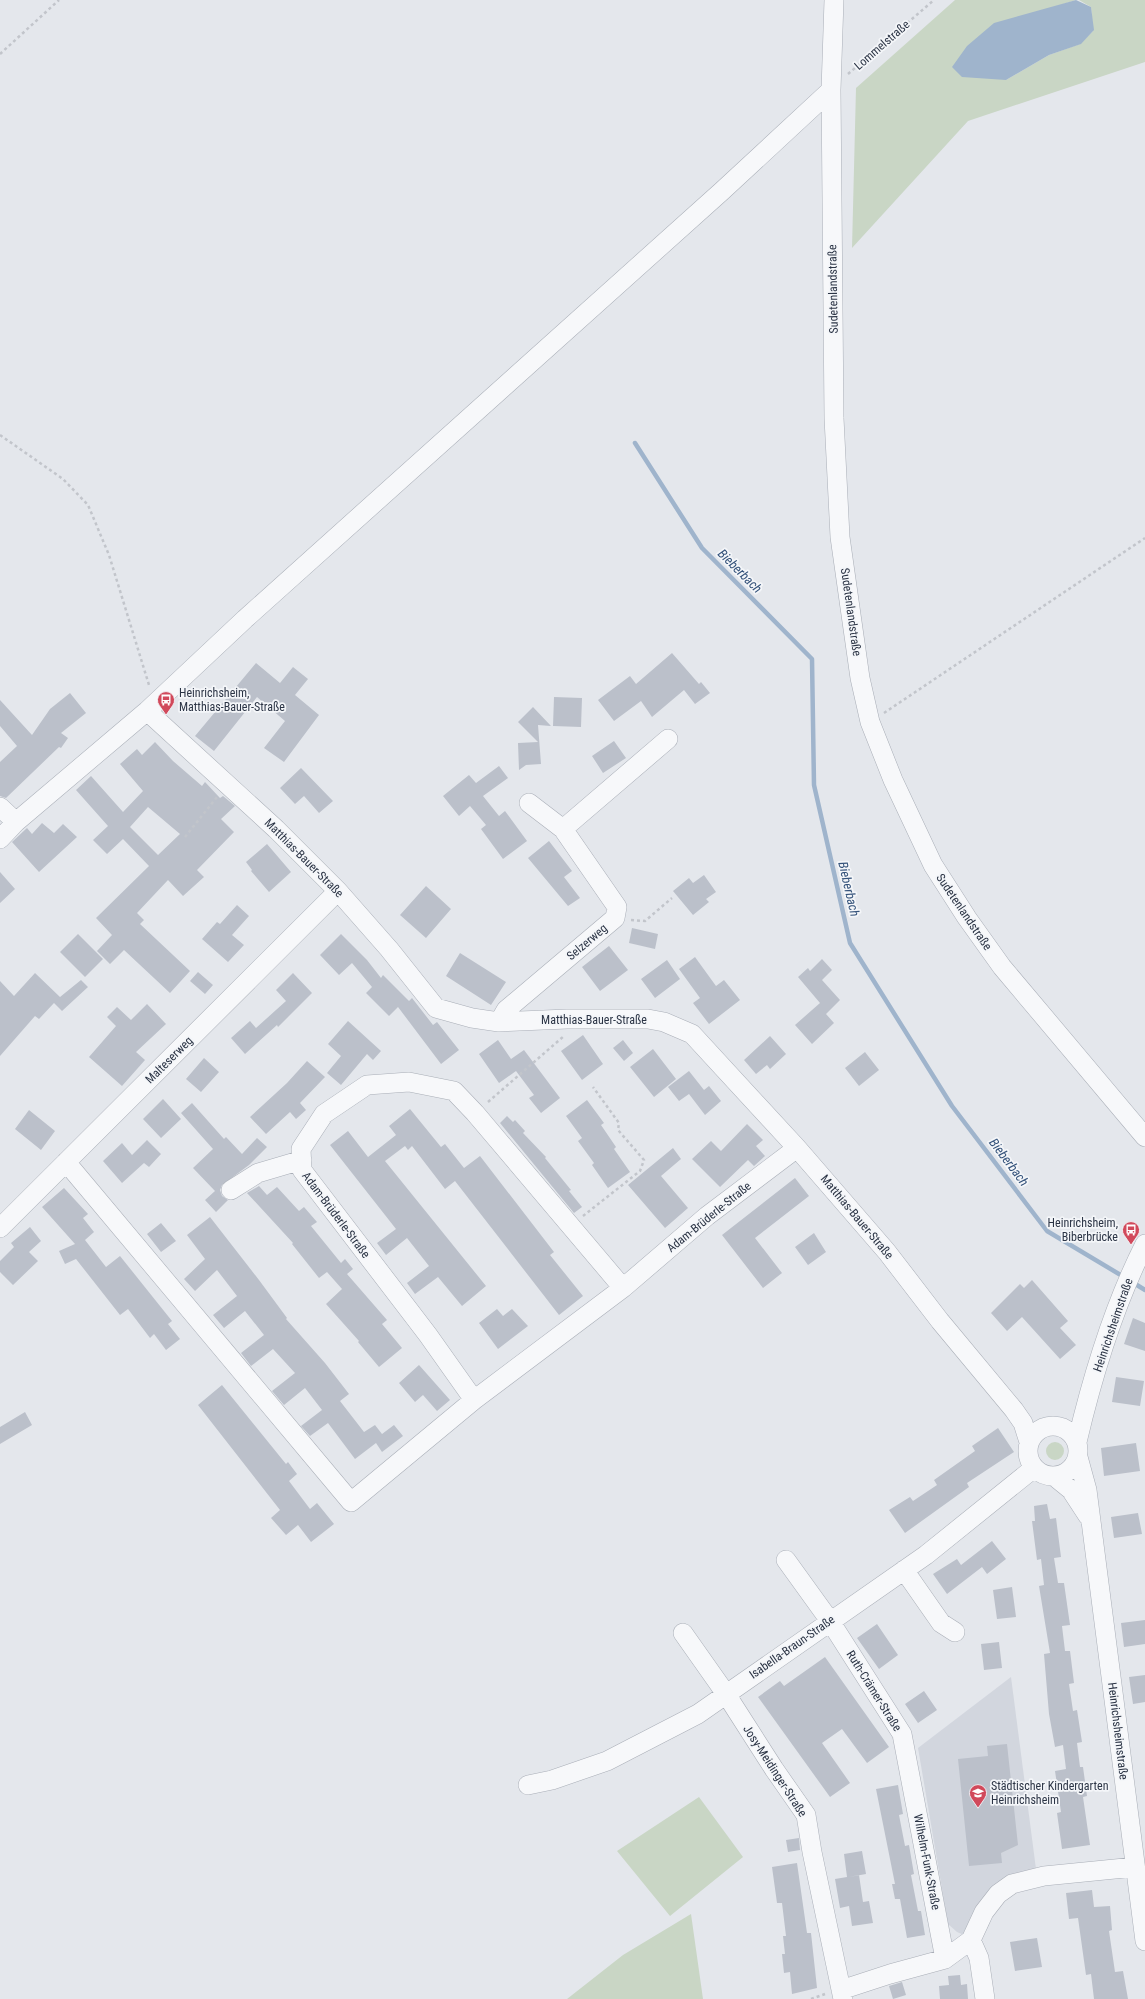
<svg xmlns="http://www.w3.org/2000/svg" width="1145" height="1999" font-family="'Roboto Condensed',sans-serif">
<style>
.built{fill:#d2d6de}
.green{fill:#c9d6c5}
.water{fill:#9fb4cc}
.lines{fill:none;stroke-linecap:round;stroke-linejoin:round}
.stream{stroke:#9fb4cc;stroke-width:4.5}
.building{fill:#bbc0ca;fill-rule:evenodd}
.minor-casing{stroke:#a9aeb7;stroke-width:20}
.path{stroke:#c2c5cb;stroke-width:2.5;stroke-dasharray:3 3;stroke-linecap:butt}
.minor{stroke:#f7f8fa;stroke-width:19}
.labels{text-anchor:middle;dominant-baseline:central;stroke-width:3.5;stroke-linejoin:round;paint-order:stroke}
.street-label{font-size:12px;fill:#2b3445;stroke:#f4f6f9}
.poi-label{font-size:12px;fill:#2b3445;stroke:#f4f6f9;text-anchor:start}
.water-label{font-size:13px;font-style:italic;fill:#34527a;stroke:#f4f6f9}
</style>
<rect width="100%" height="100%" fill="#e4e7ec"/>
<path class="built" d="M1011,1677L1036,1869L964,1935L957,1932L948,1924L918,1748Z"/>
<path class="green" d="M955,0H1076L1038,12L1006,80L1049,55L1080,44L1093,31L1091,7L1079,0H1145V62L968,121L852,248L856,88Z
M1046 1451a9 9 0 1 1 18 0a9 9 0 1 1-18 0Z
M699,1797L743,1857L670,1916L617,1851Z
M691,1914L703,1999H567L623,1955Z"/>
<path class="water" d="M1076,0L1091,7L1094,30L1081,44L1049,55L1006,80L962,77L952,67L967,46L994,23Z"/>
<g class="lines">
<path class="stream" d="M635,443L702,548L812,659L814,785L850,943L952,1106L1047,1231L1124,1277
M1132,1282L1145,1290"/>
</g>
<path class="building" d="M672,653L699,684L701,682L710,693L695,704L684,690L652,717L641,701L614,721L598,700L630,676L636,684Z
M256,663L280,683L293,667L308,679L295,695L319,715L284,762L264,748L285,721L257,697L214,751L195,736Z
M70,693L86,713L61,733L68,738L61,748L59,747L6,798L0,796V762L17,746L0,726V700L32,735L50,709Z
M554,697L582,698L581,727L553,726Z
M533,707L551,726L538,725L541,764L526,765L519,770L518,743L538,742L518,722Z
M614,741L626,758L603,773L592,756Z
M155,742L173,761L202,786L205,782L220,798L223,796L235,806L221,819L234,832L197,870L204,877L183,896L168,880L137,913L144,920L140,924L190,971L170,993L124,950L110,964L97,951L112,935L96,918L149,866L123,839L107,854L93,840L108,826L76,790L91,776L123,812L143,791L120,764L137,749L142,755ZM148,807L180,834L158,855L130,827Z
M499,766L508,778L483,796L499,816L505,811L527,841L503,859L481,829L486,825L470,806L459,816L443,796L469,775L476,783Z
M301,768L333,801L319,813L304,796L295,804L280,788Z
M42,823L54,833L63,824L77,837L39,872L12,842L27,828L32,834Z
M549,841L572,871L564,877L580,898L568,906L528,858Z
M267,844L291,872L269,892L251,871L252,870L246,862Z
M0,872L15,889L0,903Z
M704,875L716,892L706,899L709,902L693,915L673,891L689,878L693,883Z
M426,886L451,909L426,938L400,915Z
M237,905L249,916L232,935L244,945L228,962L202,939L217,922L220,924Z
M632,928L658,934L655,949L629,943Z
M78,934L103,959L85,977L60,952Z
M341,934L367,960L381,978L383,975L409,1001L412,998L433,1025L437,1022L459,1050L441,1064L398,1007L389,1016L366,993L372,987L352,963L339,975L320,955Z
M609,946L628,970L600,991L582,967Z
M460,953L506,982L491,1005L446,976Z
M695,957L716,986L724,980L740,1000L709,1024L693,1003L700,998L679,969Z
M822,959L832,970L822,980L840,1000L826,1014L834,1023L812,1044L795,1025L820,1003L798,977L808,968L810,971Z
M667,960L680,979L655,998L641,979Z
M198,972L213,985L205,994L190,981Z
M35,973L60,997L81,980L88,987L62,1011L54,1003L39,1019L35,1016L0,1056V981L14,996Z
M293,973L312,993L278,1027L277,1025L245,1054L231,1038L250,1021L256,1028L286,1001L276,990Z
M147,1004L166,1024L136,1052L145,1060L122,1086L89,1057L116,1026L107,1017L117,1007L131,1020Z
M348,1021L381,1051L373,1060L367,1054L341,1085L327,1073L341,1056L328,1044Z
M583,1035L603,1064L582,1080L561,1051Z
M770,1036L786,1054L770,1069L767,1065L756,1074L744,1060Z
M498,1040L511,1059L524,1050L560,1098L541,1113L529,1098L534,1095L516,1071L499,1083L479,1054Z
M623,1040L633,1053L624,1061L613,1048Z
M653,1049L676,1079L654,1097L630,1067Z
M865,1052L879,1070L859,1086L845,1068Z
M204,1058L219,1072L201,1092L186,1079Z
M307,1061L325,1077L300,1103L306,1110L296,1119L290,1112L266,1134L250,1117L287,1083Z
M689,1071L704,1090L709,1086L721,1101L705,1115L689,1094L679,1101L668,1087Z
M163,1099L181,1119L161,1138L143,1119Z
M587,1100L604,1123L601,1125L616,1147L614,1149L630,1172L608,1188L592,1165L594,1163L578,1141L582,1138L566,1116Z
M192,1103L224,1139L226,1137L242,1154L257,1138L267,1147L249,1165L222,1185L220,1190L222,1196L228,1200L216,1212L205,1200L215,1191L193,1168L213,1149L181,1113Z
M410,1109L441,1147L445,1144L464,1168L480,1156L554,1252L550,1255L583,1296L559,1315L455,1181L445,1189L412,1146L408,1150L405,1146L385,1161L486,1286L462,1306L438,1277L415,1294L407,1283L429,1266L407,1238L386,1255L377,1243L396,1229L330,1145L348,1131L368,1157L396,1135L389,1126Z
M29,1110L55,1131L41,1150L15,1129Z
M507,1116L513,1122L515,1120L525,1131L523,1133L546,1157L545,1158L571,1190L569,1191L582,1207L574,1213L500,1123Z
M747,1124L763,1140L756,1146L765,1156L754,1166L748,1160L720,1187L692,1159L711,1141L721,1151Z
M147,1140L161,1154L149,1167L144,1163L122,1183L103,1161L122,1143L132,1155Z
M673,1148L681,1159L661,1176L688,1208L665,1228L628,1185Z
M795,1178L809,1196L755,1238L782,1273L763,1288L722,1235Z
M259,1186L267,1195L277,1187L299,1211L304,1207L317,1222L311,1226L341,1263L345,1259L353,1269L347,1274L387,1320L382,1324L402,1348L379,1367L358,1342L359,1341L326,1304L342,1289L327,1272L319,1278L292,1244L293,1243L247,1193Z
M64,1188L88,1214L83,1218L94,1232L85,1240L106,1267L120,1256L172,1321L168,1324L180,1339L166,1350L154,1334L150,1338L128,1309L120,1315L76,1259L65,1264L59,1251L75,1244L42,1207Z
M210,1217L259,1280L287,1318L286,1319L325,1363L349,1394L340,1401L364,1432L375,1425L382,1434L394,1425L403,1436L382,1452L376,1443L355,1459L328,1423L310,1436L301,1426L322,1410L305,1388L284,1405L272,1391L295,1373L273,1349L251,1366L241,1353L264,1335L245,1311L224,1328L213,1315L237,1296L217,1270L195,1291L184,1279L205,1259L187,1235Z
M161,1223L176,1241L161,1252L147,1234Z
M30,1227L41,1241L29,1252L38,1261L13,1285L0,1272V1261L14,1247L11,1243Z
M814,1233L826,1252L808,1265L795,1247Z
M1032,1280L1068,1321L1060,1328L1076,1345L1060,1359L1022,1317L1007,1331L991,1313L1020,1284L1024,1288Z
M497,1309L503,1316L512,1309L528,1326L498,1349L479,1323Z
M1133,1318L1145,1323V1351L1124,1344Z
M419,1365L450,1400L437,1411L423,1395L415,1402L399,1383Z
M1116,1377L1144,1381L1140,1406L1112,1402Z
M222,1385L286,1464L288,1462L297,1474L289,1481L310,1509L317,1503L334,1524L311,1542L298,1525L286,1535L271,1518L280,1510L198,1405Z
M25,1412L32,1425L0,1444V1427Z
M998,1428L1014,1452L967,1483L969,1487L905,1533L889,1510L910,1497L913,1501L937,1485L934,1480L975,1451L972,1446Z
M1136,1443L1140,1471L1104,1476L1101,1448Z
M1047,1504L1050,1519L1056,1518L1061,1557L1054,1558L1058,1583H1064L1070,1625L1062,1626L1065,1651H1070L1074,1683L1069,1684L1073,1711L1077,1710L1082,1742L1077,1743L1080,1767H1083L1087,1796L1083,1797L1090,1845L1062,1849L1057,1813L1061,1812L1055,1771L1066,1769L1063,1745L1055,1747L1049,1714L1044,1654L1050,1653L1039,1586L1044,1585L1041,1559L1037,1560L1032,1521H1035L1034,1506Z
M1138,1513L1142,1534L1114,1538L1111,1517Z
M992,1541L1006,1559L987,1574L982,1567L947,1594L933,1574L957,1559L961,1565Z
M1012,1587L1016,1617L997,1619L993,1590Z
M1145,1620V1644L1124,1647L1121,1623Z
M877,1624L898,1655L879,1669L857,1638Z
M999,1642L1002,1668L984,1670L981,1644Z
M825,1657L889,1747L867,1763L842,1729L822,1743L850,1783L830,1797L758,1697L780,1681L784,1686Z
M1145,1675V1702L1133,1704L1129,1677Z
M924,1691L937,1710L918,1723L905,1704Z
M1007,1744L1018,1845L1001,1853L1002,1863L969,1866L958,1759L988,1756L987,1746Z
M898,1785L903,1814L899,1815L905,1846L909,1845L914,1874L911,1875L918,1911H921L925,1935L907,1938L900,1899H895L892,1884H895L876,1789Z
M799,1838L800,1850L788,1852L786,1840Z
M862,1851L866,1874L849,1877L859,1875L863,1902L869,1901L873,1923L852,1926L849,1906L840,1908L835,1879L847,1877L844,1854Z
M797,1863L807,1933H811L817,1988L792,1994L790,1972L784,1973L782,1954H785L783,1936H786L782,1903H777L772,1867Z
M1092,1890L1094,1907L1110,1906L1112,1930L1109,1931L1115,1972L1123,1971L1128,1999H1094L1091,1974L1086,1975L1078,1918L1069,1919L1066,1893Z
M1037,1938L1042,1967L1015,1971L1010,1942Z
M960,1975L961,1985L967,1984L968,1999H940L939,1986L949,1985L948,1976Z
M902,1982L906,1995L893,1999L889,1986Z"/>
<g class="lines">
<g class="minor-casing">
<path id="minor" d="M834,0L831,90L834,418L840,537L860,678L870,722L893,780L933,865L967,918L1002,967L1145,1137
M147,711L276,829L338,891L389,949L436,1008L472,1018L499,1022L567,1019H648L664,1022L692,1034L797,1148L887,1252L940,1321L1014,1410L1023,1423L1029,1442
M529,803L563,829
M0,807L16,822
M0,839L16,822L147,711L245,619L722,191L831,90
M499,1022L506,1010L615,918L617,907L563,829L668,739
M66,1162L351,1502L474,1400L623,1288L707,1216L797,1148
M231,1190L258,1173L302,1160
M0,1228L338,891
M474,1400L428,1335L302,1170L301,1149L324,1114L367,1085L409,1082L454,1091L475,1113L623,1288
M1028 1451a25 25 0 1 1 50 0a25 25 0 1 1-50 0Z
M1077,1442C1093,1374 1114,1305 1145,1244
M1078,1457L1087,1490L1145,1941
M1055,1477L1071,1490L1088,1516
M786,1560L830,1621L902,1734L945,1959
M904,1570L941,1623L955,1632
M683,1633L726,1694L774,1769L806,1815L812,1852L843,1999
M528,1785L552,1780L607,1761L698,1714L926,1555L1034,1468
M971,1940L979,1958L985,1999
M841,1990L890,1974L945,1959L971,1940L984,1912L998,1894L1012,1884L1044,1876L1135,1867"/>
</g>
<path class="path" d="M0,54L59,0
M848,74L934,0
M0,435L63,479L88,505L109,555L149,685
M884,713L1145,538
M185,837L217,797
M631,920L645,921L672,898
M488,1102L564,1036
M583,1216L640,1171L644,1160L618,1130L619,1123L593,1087
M811,1999L825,1994"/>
<use href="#minor" class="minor"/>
</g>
<defs>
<g id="bus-pin" transform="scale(0.9)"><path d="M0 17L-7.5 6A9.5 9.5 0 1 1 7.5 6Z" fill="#d1495b" stroke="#f4f6f9"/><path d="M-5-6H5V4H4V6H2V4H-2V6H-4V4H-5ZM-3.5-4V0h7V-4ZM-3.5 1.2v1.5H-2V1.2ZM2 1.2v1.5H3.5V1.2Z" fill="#fff"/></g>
<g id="school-pin" transform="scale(0.9)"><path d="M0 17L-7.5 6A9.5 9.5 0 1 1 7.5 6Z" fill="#d1495b" stroke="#f4f6f9"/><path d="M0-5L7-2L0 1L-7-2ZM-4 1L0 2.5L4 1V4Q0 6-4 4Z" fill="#fff"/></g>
</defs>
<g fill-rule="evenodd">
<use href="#bus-pin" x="166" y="700"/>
<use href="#bus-pin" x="1131" y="1230"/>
<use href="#school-pin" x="978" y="1793"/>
</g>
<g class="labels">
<g class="street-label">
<text transform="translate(882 45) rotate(-41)">Lommelstraße</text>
<text transform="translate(833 289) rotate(-91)">Sudetenlandstraße</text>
<text transform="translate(851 612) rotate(82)">Sudetenlandstraße</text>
<text transform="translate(304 858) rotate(45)">Matthias-Bauer-Straße</text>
<text transform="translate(964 912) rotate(56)">Sudetenlandstraße</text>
<text transform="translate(587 942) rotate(-40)">Selzerweg</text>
<text x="594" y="1020">Matthias-Bauer-Straße</text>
<text transform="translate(169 1060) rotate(-45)">Malteserweg</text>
<text transform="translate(336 1215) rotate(53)">Adam-Brüderle-Straße</text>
<text transform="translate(709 1217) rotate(-39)">Adam-Brüderle-Straße</text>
<text transform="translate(857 1217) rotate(50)">Matthias-Bauer-Straße</text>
<text transform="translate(1113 1325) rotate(-71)">Heinrichsheimstraße</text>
<text transform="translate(792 1647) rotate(-35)">Isabella-Braun-Straße</text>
<text transform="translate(874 1691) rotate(58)">Ruth-Crämer-Straße</text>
<text transform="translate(1118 1731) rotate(83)">Heinrichsheimstraße</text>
<text transform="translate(775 1771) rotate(57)">Josy-Meidinger-Straße</text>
<text transform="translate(927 1862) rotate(79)">Wilhelm-Funk-Straße</text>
</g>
<g class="poi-label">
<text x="179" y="693">Heinrichsheim,<tspan x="179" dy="14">Matthias-Bauer-Straße</tspan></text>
<text x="1118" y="1223" text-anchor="end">Heinrichsheim,<tspan x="1118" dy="14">Biberbrücke</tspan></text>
<text x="991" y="1786">Städtischer Kindergarten<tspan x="991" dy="14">Heinrichsheim</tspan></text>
</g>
<g class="water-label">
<text transform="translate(740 571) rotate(45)">Bieberbach</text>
<text transform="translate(849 889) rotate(77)">Bieberbach</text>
<text transform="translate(1009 1162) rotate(53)">Bieberbach</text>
</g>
</g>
</svg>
